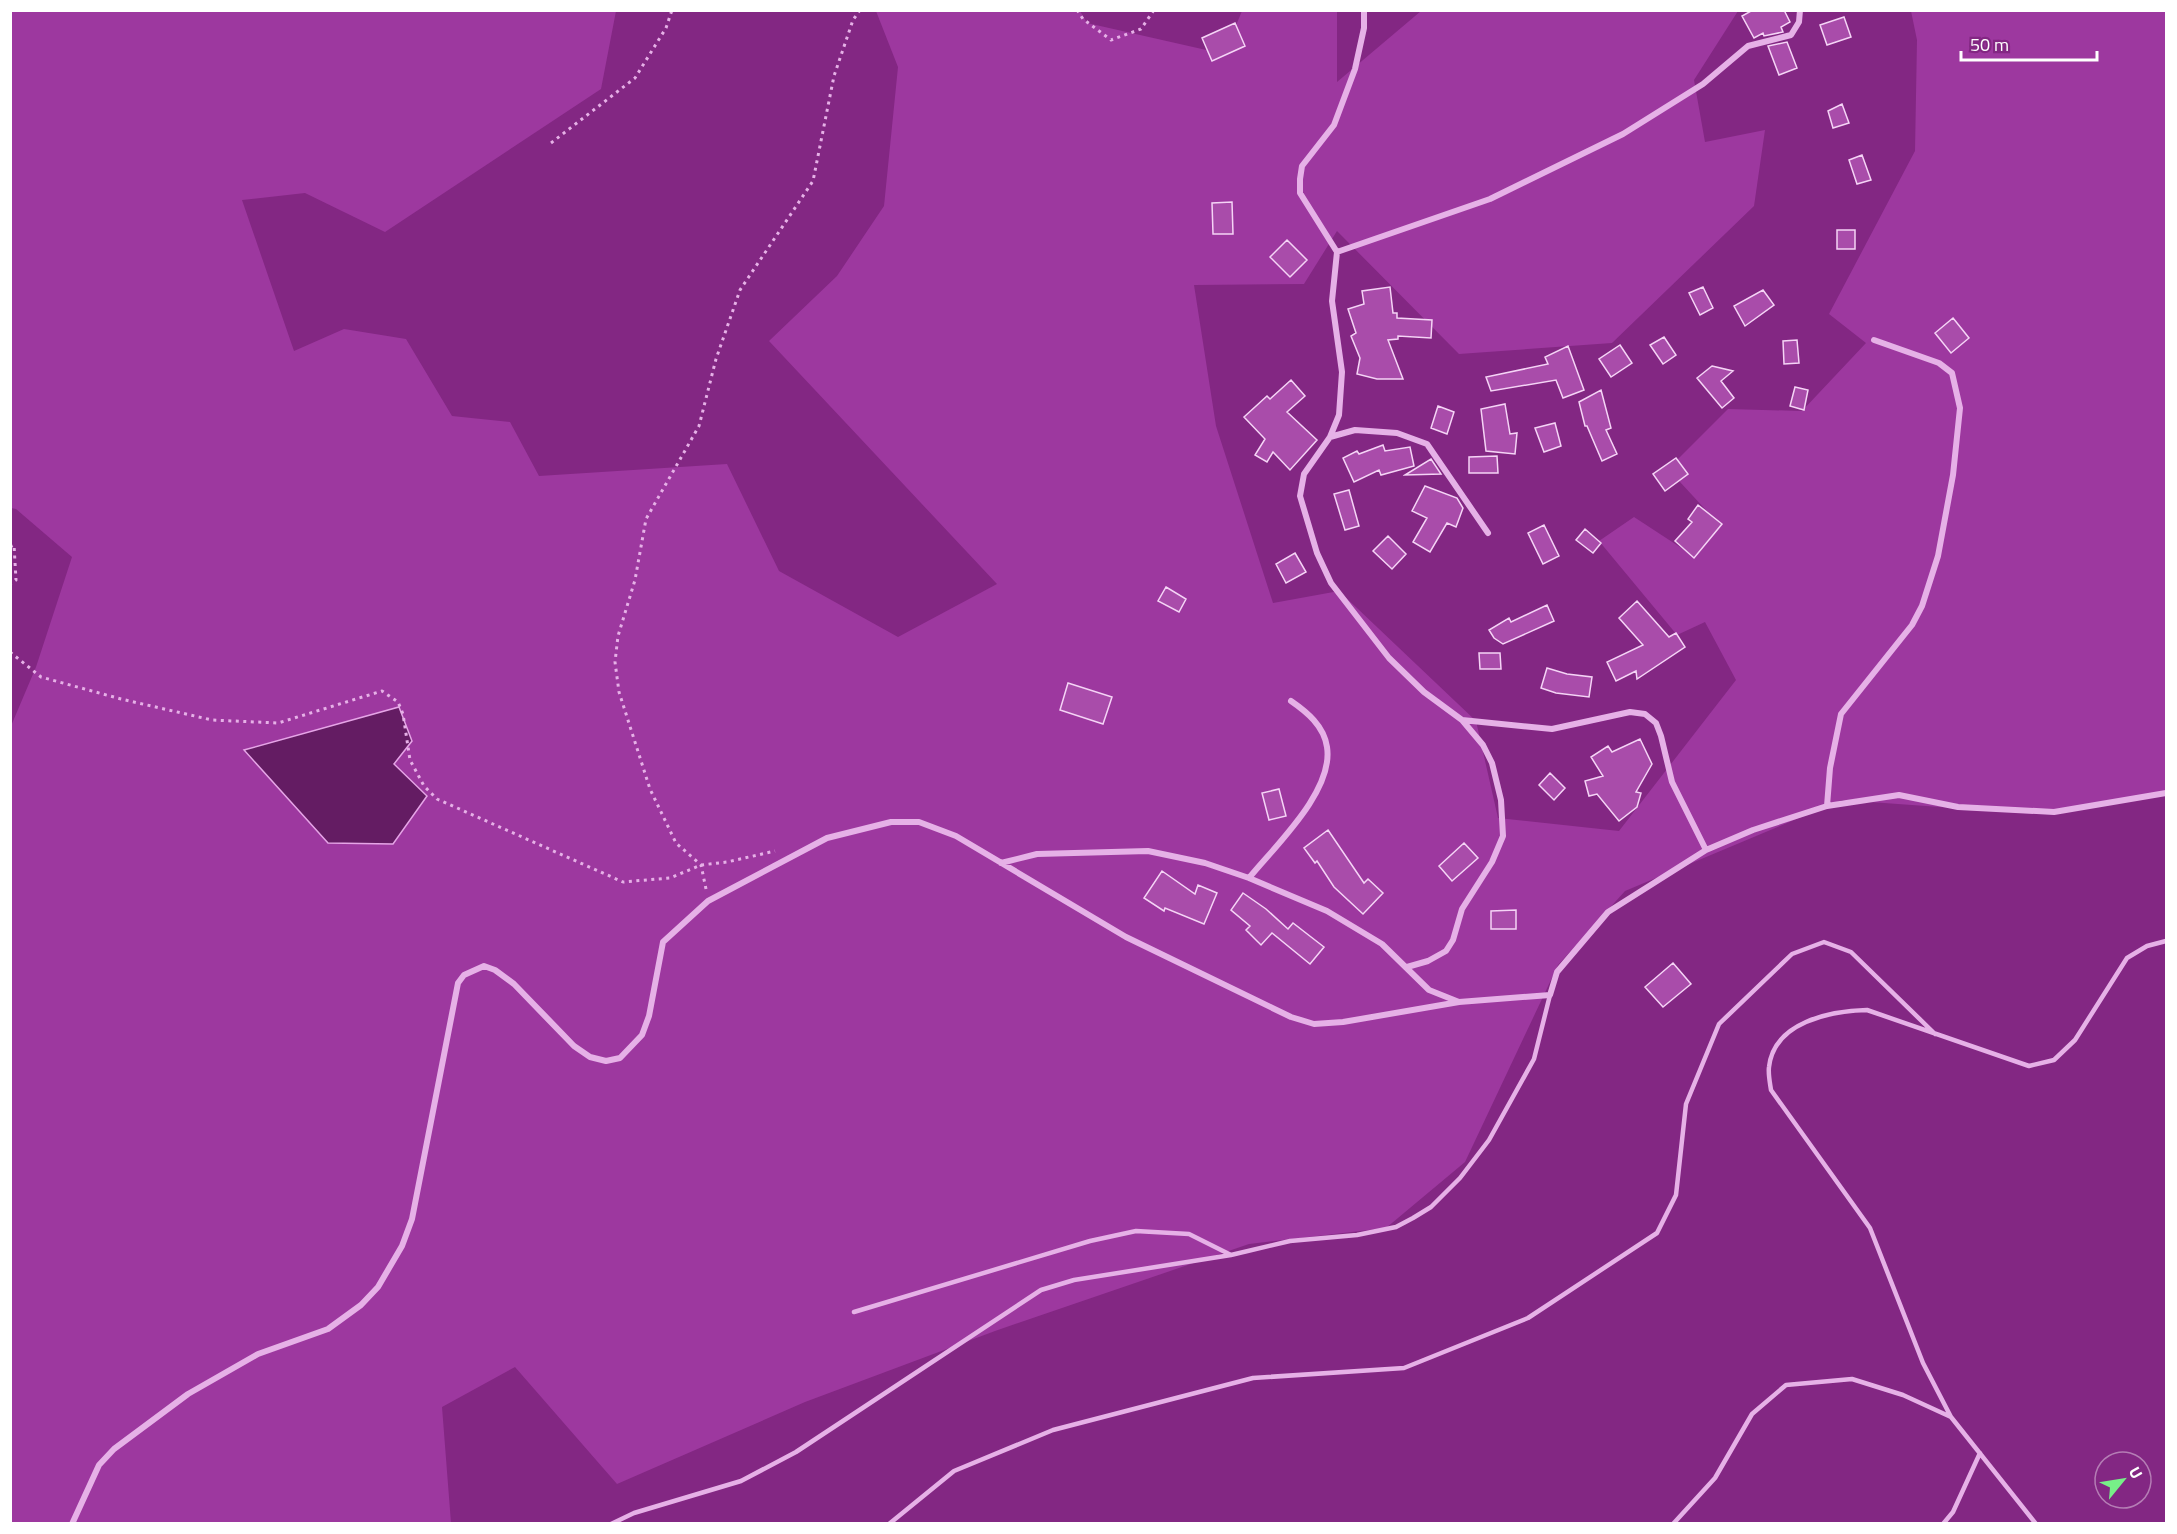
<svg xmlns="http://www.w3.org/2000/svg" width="2177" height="1534" font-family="'Titillium Web',sans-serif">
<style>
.green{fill:#9d389f;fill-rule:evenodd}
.water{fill:#641c63;stroke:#e6a5e7;stroke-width:1.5}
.building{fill:#a94caa;stroke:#f5d4f6;stroke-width:1.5}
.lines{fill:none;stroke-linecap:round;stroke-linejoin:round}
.path{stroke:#e6b1e7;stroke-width:3;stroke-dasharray:3 4.5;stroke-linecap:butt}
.lane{stroke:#e6b1e7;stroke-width:4.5}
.street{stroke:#e6b1e7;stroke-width:6}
</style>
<rect width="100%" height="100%" fill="#832783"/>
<path class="green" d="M10,11H616L601,89L385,232L305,193L242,200L294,351L344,329L406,339L452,416L510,422L539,476L727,464L779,571L898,637L997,584L769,341L837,276L884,206L898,67L876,11H1080L1087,23L1224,54L1242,11H1337V82L1421,11H1738L1694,80L1705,142L1765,130L1754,206L1612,343L1459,354L1337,231L1304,284L1194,285L1216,426L1273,603L1339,591L1476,721L1498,818L1619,831L1736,680L1705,622L1677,635L1599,541L1634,517L1686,551L1717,522L1668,469L1728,409L1802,411L1866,343L1829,314L1915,151L1917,40L1911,11H2166V795L2038,814L1842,800L1625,891L1558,965L1465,1162L1386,1228L1249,1244L995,1331L805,1402L617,1484L515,1367L442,1407L451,1523H11V726L36,667L72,557L16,509L11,508ZM399,707L411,741L393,764Z"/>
<path class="water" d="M399,707L412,741L394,764L427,796L393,844L328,843L244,750Z"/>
<path class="building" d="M1784,10L1790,22L1781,27L1783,32L1764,36L1763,33L1754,38L1742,16L1751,11Z
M1844,17L1851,37L1827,45L1820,25Z
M1235,23L1245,46L1212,61L1202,38Z
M1787,42L1797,68L1779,75L1768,46Z
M1842,104L1849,123L1833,128L1828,111Z
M1862,155L1871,180L1857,184L1849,160Z
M1232,202L1233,234H1213L1212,203Z
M1837,230H1855V249H1837Z
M1287,240L1307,260L1290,277L1270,257Z
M1390,287L1393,313H1397V318L1432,320L1431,338L1398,336V339L1388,340L1403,379H1377L1357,374L1360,358L1351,336L1356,333L1348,309L1364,304L1362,291Z
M1703,287L1713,308L1700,315L1689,293Z
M1763,290L1774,305L1745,326L1734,306Z
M1953,318L1969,338L1951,353L1935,333Z
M1664,337L1676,355L1663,364L1650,345Z
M1797,340L1799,363L1784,364L1783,341Z
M1620,345L1632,363L1611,377L1599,359Z
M1568,346L1584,390L1563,398L1556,380L1491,391L1486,377L1548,364L1545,357Z
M1712,366L1733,371L1721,381L1734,398L1722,408L1697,378Z
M1291,380L1305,396L1287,412L1317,440L1290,470L1273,452L1267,462L1255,455L1265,439L1244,417L1267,396L1270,399Z
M1795,387L1808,390L1804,410L1790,406Z
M1601,390L1611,428L1606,430L1617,454L1602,461L1587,426H1585L1579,402Z
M1505,404L1510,434L1517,433L1515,454L1486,451L1481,409Z
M1438,406L1454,412L1447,434L1431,428Z
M1555,423L1561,446L1544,452L1535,428Z
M1383,445L1385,451L1410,447L1414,466L1381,475L1379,470L1354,482L1343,458L1357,451L1359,454Z
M1497,456L1498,473H1469V457Z
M1676,458L1688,474L1665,491L1653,474Z
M1431,459L1441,474L1405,475Z
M1425,486L1457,498L1463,508L1456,527L1447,523L1430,552L1413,542L1427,518L1412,511Z
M1349,490L1359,526L1345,530L1334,494Z
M1698,505L1722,524L1694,558L1675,541L1692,522L1688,519Z
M1544,525L1559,556L1543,564L1528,533Z
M1585,529L1601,543L1593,553L1576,540Z
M1388,536L1406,554L1392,569L1373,551Z
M1295,553L1306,572L1286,583L1276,564Z
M1166,587L1186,599L1179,612L1158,601Z
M1637,601L1669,637L1676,633L1685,647L1637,679L1636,671L1616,681L1607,662L1643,645L1619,618Z
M1547,605L1554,621L1503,644L1494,638L1489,630L1509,618L1511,622Z
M1479,653H1500L1501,669H1480Z
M1547,668L1567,674L1592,677L1589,697L1556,693L1541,688Z
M1068,683L1112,697L1103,724L1060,710Z
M1640,739L1652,764L1636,792L1641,793L1637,807L1619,821L1597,794L1589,796L1585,781L1603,776L1591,757L1608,746L1612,752Z
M1550,773L1565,788L1554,800L1539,785Z
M1279,789L1286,816L1269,820L1262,793Z
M1328,830L1364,883L1368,879L1383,893L1363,914L1334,887L1317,861L1315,863L1304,848Z
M1464,843L1478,858L1452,881L1439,866Z
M1162,871L1195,894L1198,885L1217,893L1204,924L1165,908L1164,911L1144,898Z
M1243,893L1266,909L1288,929L1293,923L1324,947L1310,964L1272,933L1261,945L1246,930L1250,926L1231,910Z
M1516,910V929H1491V911Z
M1673,963L1691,984L1663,1007L1645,987Z"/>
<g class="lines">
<path class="path" d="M1077,10L1083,19L1111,40L1141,29L1154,10
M551,143L635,78L666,28L672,10
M10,547L14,545L16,580L10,584
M10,652L41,677L121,699L212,720L278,723L382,691L398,702L403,714L410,760L424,786L437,799L623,882L670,878L701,865L727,862L775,851
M706,889L701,865L676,843L650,789L619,692L615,662L618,636L635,580L646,519L699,426L716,359L740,290L813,181L834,76L853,20L860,10"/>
<path class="lane" d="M854,1312L1090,1241L1136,1231L1189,1234L1231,1255
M1951,1417L2036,1524
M611,1524L634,1513L741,1481L796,1452L1041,1290L1074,1280L1231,1255L1290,1241L1357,1235L1396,1227L1413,1218L1431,1207L1460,1178L1489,1140L1534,1059L1550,995
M889,1524L954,1471L1053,1430L1253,1378L1404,1368L1528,1318L1657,1233L1676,1195L1686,1104L1719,1024L1792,954L1824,942L1851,952L1935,1034
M1673,1524L1715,1478L1752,1414L1786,1385L1852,1379L1903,1395L1951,1417L1923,1363L1870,1228L1771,1090C1770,1083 1768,1074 1769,1067C1774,1022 1830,1011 1867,1010L2029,1066L2054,1060L2075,1040L2127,958L2147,946L2166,941
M1943,1524L1953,1512L1980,1453"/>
<path class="street" d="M1364,10V28L1355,69L1334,125L1302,166L1300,179V193L1337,252L1332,301L1342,372L1339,415L1330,437L1304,474L1300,496L1317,553L1331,583L1389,658L1424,692L1462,720L1552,729L1630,712L1645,714L1656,723L1661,736L1672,782L1706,850
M1337,252L1490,199L1623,134L1703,84L1748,46L1791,35L1799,22L1800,10
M1330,437L1355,430L1397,433L1427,444L1488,533
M1827,806L1830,768L1841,714L1912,625L1922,606L1938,556L1953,475L1960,408L1952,373L1939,363L1874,340
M1001,863L1037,854L1148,851L1205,863L1249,878L1327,911L1382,944L1429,990L1459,1002
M1249,878C1275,846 1334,791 1327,747C1324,726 1307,712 1291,701
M1407,967L1428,961L1446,951L1453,940L1462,909L1492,862L1503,836L1501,800L1492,763L1483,745L1462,720
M72,1524L99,1465L114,1449L188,1394L258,1354L328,1329L361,1305L378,1287L402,1246L412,1219L458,983L464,975L484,966L495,970L514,984L574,1046L590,1057L606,1061L620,1058L642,1035L649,1016L663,942L708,901L827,838L891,822H919L956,836L1126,937L1291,1017L1314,1024L1343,1022L1459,1002L1550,995L1557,972L1608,912L1706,850L1753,830L1827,806L1899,795L1958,807L2054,812L2166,793"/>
</g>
<rect width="2177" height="1534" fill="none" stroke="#ffffff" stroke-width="24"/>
<g transform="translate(2123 1480) rotate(60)"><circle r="28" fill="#832783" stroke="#b57db5" stroke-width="1.5"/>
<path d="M0-4.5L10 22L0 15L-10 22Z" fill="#77ef88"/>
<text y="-9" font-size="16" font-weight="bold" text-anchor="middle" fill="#ffffff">U</text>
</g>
<path d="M1961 51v9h136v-9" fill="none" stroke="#ffffff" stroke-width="3"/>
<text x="1970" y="51" font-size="18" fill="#ffffff" stroke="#832783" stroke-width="4.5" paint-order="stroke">50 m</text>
</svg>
